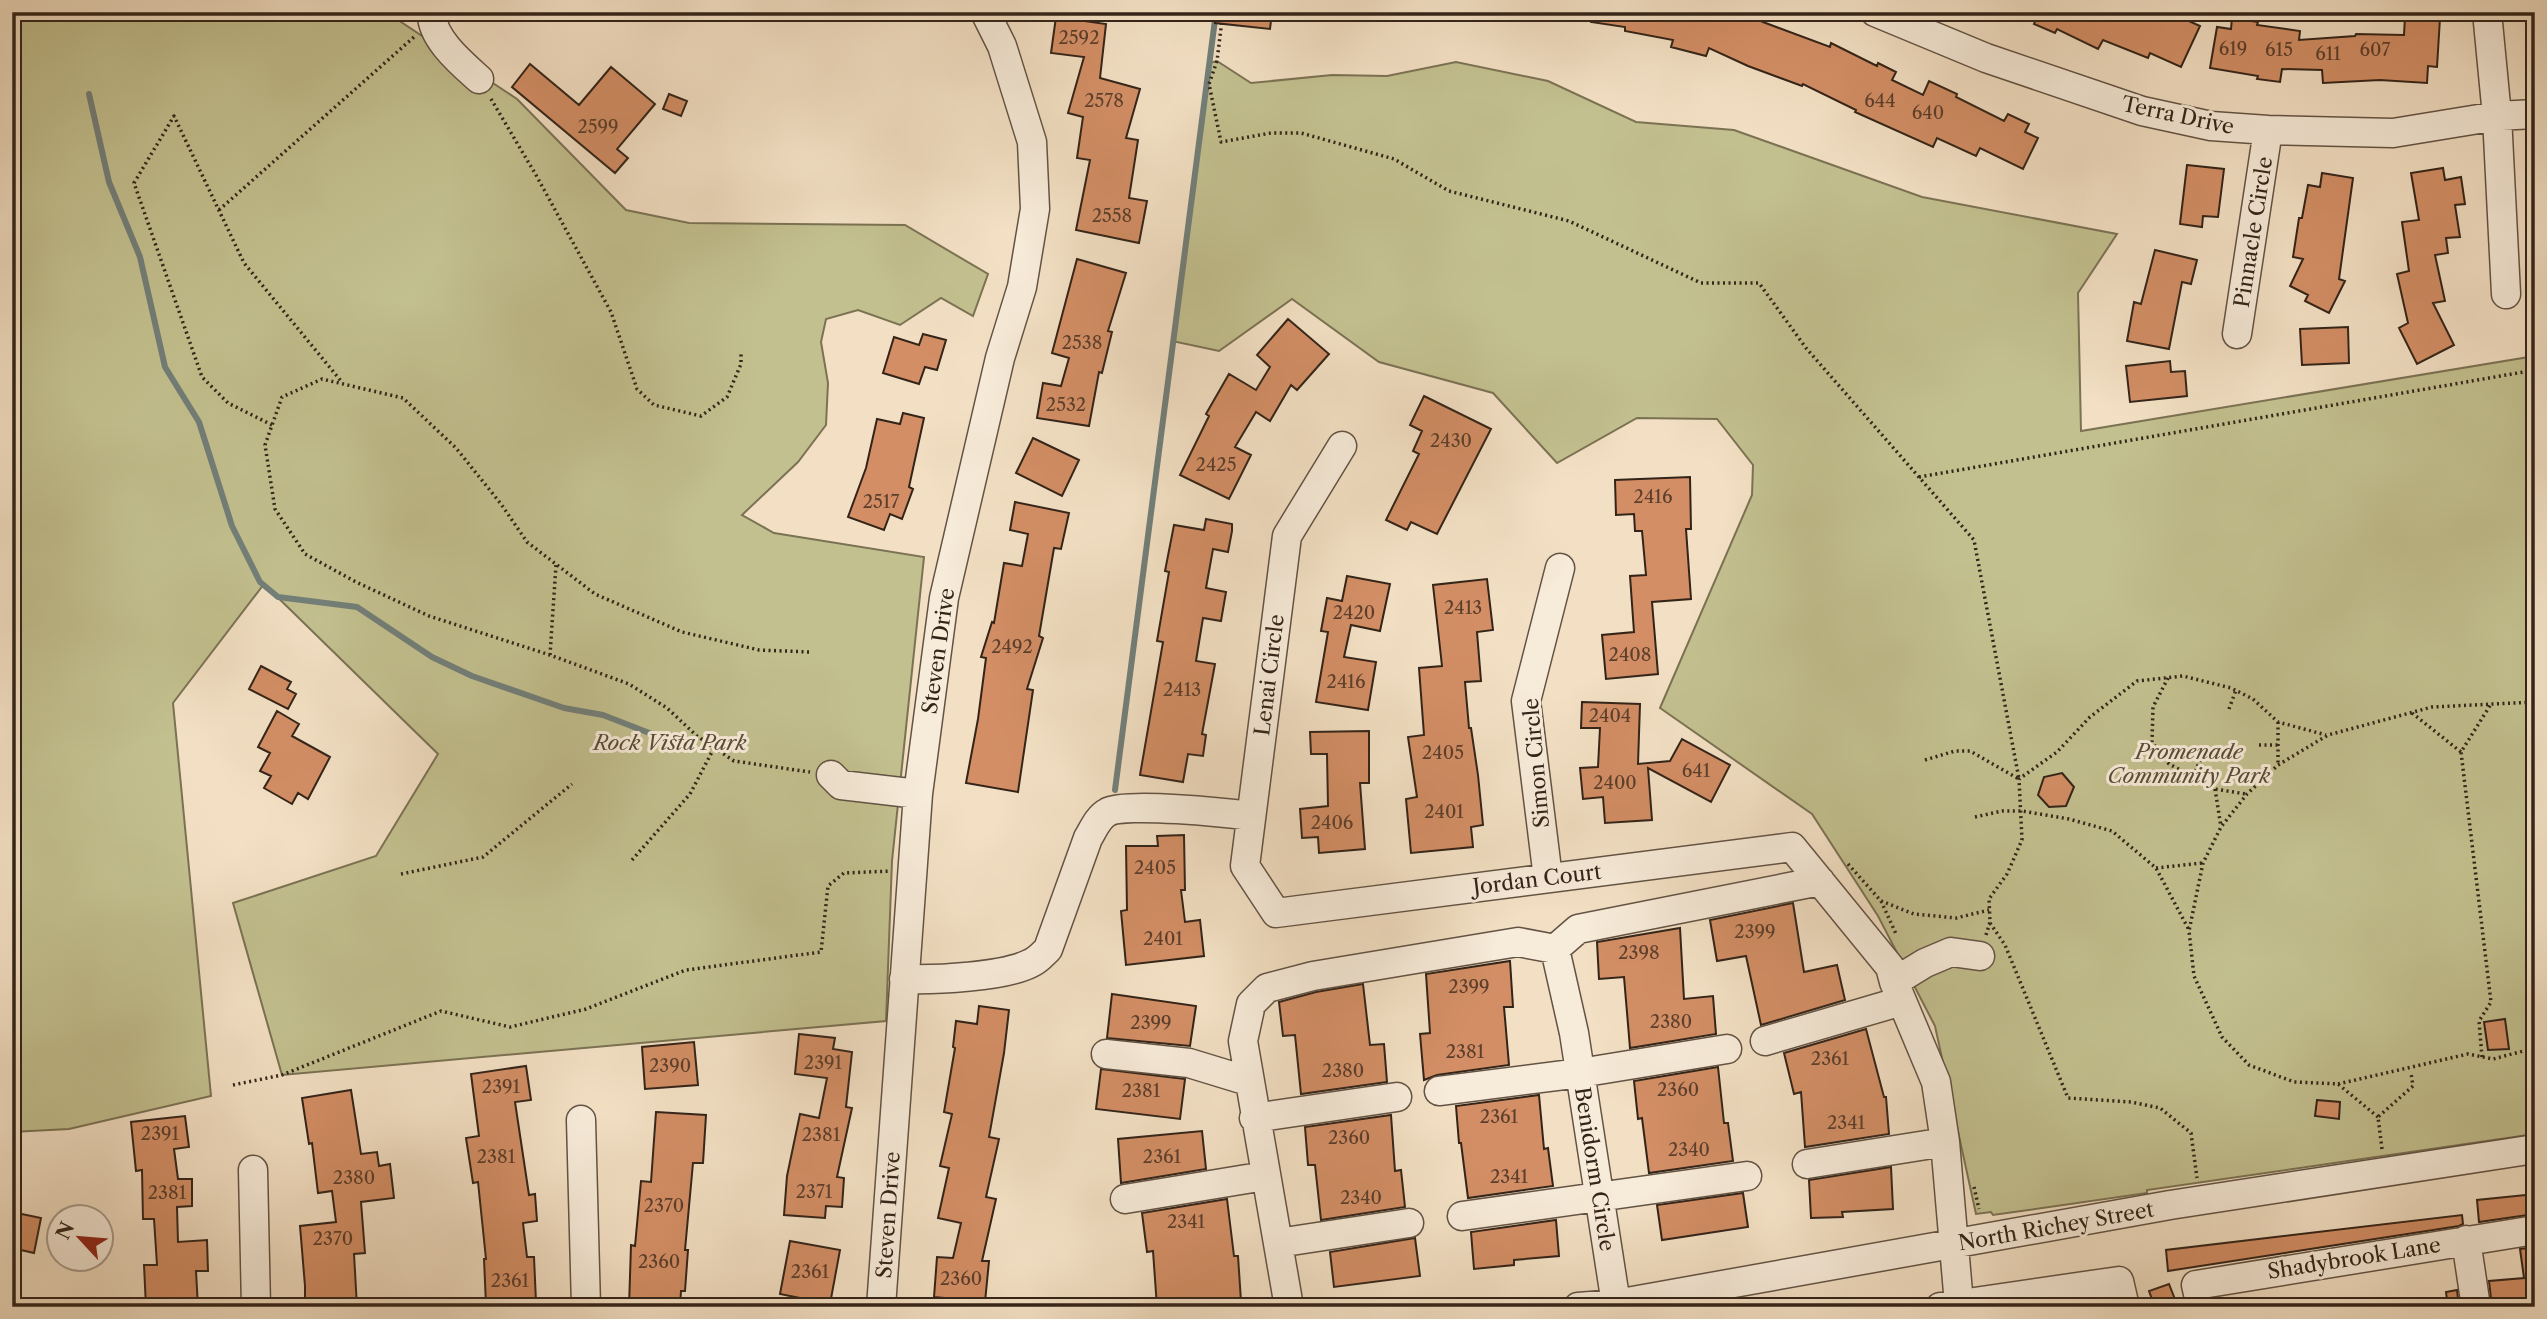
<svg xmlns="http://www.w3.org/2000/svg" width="2547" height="1319" font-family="'Libre Caslon Text',serif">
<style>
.green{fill:#c3c08f;stroke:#7b7254;stroke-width:2}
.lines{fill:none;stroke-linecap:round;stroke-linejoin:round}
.stream{stroke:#727f79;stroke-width:6}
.building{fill:#d38e65;stroke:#332419;stroke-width:2}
.minor-casing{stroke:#635344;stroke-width:31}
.path{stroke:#332419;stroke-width:3.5;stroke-dasharray:2 3.5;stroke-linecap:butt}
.minor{stroke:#f7ebd9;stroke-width:28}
.labels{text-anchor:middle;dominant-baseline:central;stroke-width:6;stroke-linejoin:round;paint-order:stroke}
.number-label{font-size:18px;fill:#5b3e2c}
.street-label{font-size:21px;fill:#332419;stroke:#f7ebd9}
.park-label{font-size:21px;font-style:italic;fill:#574b36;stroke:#f7ebd9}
</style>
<rect width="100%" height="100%" fill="#f3e0c4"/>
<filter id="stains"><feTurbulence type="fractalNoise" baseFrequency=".00286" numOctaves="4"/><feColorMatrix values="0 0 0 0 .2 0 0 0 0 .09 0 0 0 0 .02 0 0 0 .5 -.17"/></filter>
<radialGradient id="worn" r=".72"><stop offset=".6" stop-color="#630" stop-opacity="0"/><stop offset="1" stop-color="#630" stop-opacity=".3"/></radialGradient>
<path class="green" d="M12,12H386L517,99L626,210L689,223L905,225L988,274L973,316L941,298L900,325L858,310L826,319L821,342L828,383L826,425L798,462L742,515L774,533L924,557L892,861L886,1021L282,1075L233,903L376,856L438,754L264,584L173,703L211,1096L69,1129L12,1132Z
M1217,61L1251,83L1332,75L1387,76L1456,62L1548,81L1636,122L1734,130L1922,197L2117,234L2078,293L2081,431L2535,356V1134L2147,1190V1193L1993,1215L1991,1212L1976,1214L1935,1026L1878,916L1812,814L1660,708L1752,495L1753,465L1717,419L1637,418L1557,463L1493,393L1379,362L1292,299L1219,351L1172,341L1209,63Z"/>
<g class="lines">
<path class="stream" d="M89,94L109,182L140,257L165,367L199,422L232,526L260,582L278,597L357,607L432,657L472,676L564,708L603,715L657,736
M1115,790L1216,12"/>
</g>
<path class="building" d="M1216,12H1272L1270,29L1215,23Z
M1592,12H1706L1734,19L1737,12H1748L1765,20L1763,22L1830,47L1831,43L1877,66L1878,63L1896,72L1892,80L1923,95L1929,81L1957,94L1956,97L2004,121L2008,114L2029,124L2025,132L2038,138L2023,169L1980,148L1976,156L1937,138L1933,147L1855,112L1856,110L1803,84L1802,86L1748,66L1709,48L1706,56L1671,47L1673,40L1625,31V27L1591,22Z
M2023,12H2169L2200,26L2181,67L2150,53L2148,58L2103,40L2098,49L2057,29L2055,33L2034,24L2036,19Z
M2405,16L2440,18L2437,67L2428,66L2427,83L2380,80L2323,83L2322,70L2282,69L2280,82L2257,79L2258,76L2210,68L2217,27L2231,29L2232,18L2258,22L2257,25L2300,31L2299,40L2355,36L2356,34L2404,35Z
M1056,17L1106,24L1100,78L1140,89L1126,138L1138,140L1129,198L1147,201L1139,243L1076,230L1090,160L1077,158L1083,117L1068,113L1084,57L1051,53Z
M530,64L579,105L611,67L655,104L617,149L628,158L615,173L512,87Z
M669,94L687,101L681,116L663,109Z
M2187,165L2224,169L2218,217L2203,216L2202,227L2180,224Z
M2443,168L2445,180L2461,177L2465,204L2455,205L2460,237L2446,238L2448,253L2435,255L2445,301L2433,303L2454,345L2417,364L2399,328L2408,323L2397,274L2409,271L2402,222L2419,220L2411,173Z
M2322,173L2353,178L2339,279L2345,281L2329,313L2305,301L2308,295L2290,286L2303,259L2293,257L2299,218H2302L2308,185L2320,187Z
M2155,250L2197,260L2191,284L2182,282L2169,349L2127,341L2134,302L2141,304Z
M1077,259L1126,273L1108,331L1112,332L1102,373L1099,372L1089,426L1037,418L1043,383L1061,386L1069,358L1052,353Z
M1288,319L1329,354L1297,390L1291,385L1270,421L1256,412L1235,447L1251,455L1229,499L1180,475L1209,416L1206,414L1229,374L1256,390L1270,367L1257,355Z
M2348,327L2349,363L2302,365L2300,329Z
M923,334L946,340L937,370L925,367L919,384L883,373L894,337L919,345Z
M2170,361L2171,372L2185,371L2187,396L2130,402L2126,366Z
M1424,396L1491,429L1437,534L1411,522L1407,530L1386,520L1419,454L1413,451L1422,431L1410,425Z
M903,413L924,418L909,487L913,489L902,519L890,514L884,530L848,517L866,468L877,419L900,424Z
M1033,438L1079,460L1062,496L1016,473Z
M1690,477L1691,529H1686L1691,599L1652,602L1658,674L1606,679L1602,635L1634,632L1630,576L1646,575L1642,531H1635L1634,514L1616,515L1615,480Z
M1015,502L1069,513L1061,549L1054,548L1039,636L1043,638L1027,689L1033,690L1018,792L966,783L978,719L986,658L981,657L992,622L994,623L1004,563L1022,566L1028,534L1010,530Z
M1206,519L1232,524V531L1228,552L1213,549L1206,588L1226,592L1221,621L1203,618L1196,661L1215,664L1202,734L1206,735L1203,756L1188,754L1183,782L1140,775L1163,642L1157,641L1169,572L1165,571L1174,525L1204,530Z
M1347,576L1390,584L1380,631L1351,625L1344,657L1376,662L1368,710L1316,702L1328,632L1321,631L1327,598L1342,601Z
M1487,579L1493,630L1477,632L1481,681L1465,682L1469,728H1471L1478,775L1483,825L1471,827L1473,847L1411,853L1406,799L1417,797L1408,737L1424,735L1419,668L1442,666L1433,585Z
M261,666L291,682L287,689L296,694L288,709L249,689Z
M1582,702L1640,704L1638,764L1670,761L1682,739L1730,765L1711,802L1648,768L1652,820L1605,823L1603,797L1583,799L1580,768L1598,767L1600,728H1581Z
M277,711L299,724L292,736L330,757L308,799L298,793L292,804L264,788L271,776L260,771L270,753L258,747Z
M1369,731V783H1360L1365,849L1319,853L1318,837L1302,838L1300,809L1328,806L1327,754H1311L1310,732Z
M2062,773L2074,787L2066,806L2049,807L2038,795L2044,777Z
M1184,835L1185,890H1181L1185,922L1200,920L1204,956L1126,965L1121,911L1127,910L1126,846H1158L1157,836Z
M1793,903L1804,972L1837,965L1845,1000L1761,1025L1746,956L1717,961L1710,920Z
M1680,928L1684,999L1713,996L1716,1034L1630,1048L1624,977L1599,979L1597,942Z
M1510,961L1513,1007H1504L1509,1065L1437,1075L1424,1080L1420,1034L1430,1033L1426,974Z
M1363,984L1370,1045L1384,1044L1387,1082L1301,1094L1295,1035L1283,1036L1279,1002L1316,992Z
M1112,994L1196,1006L1190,1046L1107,1038Z
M979,1006L1009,1010L1004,1053L989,1137L999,1139L986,1197L996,1199L982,1261H989L985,1302L934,1297L937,1257L953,1258L961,1223L938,1218L949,1168L940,1166L952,1114L944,1112L955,1048L953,1047L956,1021L977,1024Z
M2505,1019L2509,1049L2488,1050L2484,1022Z
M1866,1029L1884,1097H1886L1889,1134L1805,1147L1801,1092L1794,1094L1784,1053Z
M799,1034L835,1038L833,1049L852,1052L846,1107L852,1108L837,1177L844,1178L842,1207L826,1206L825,1218L784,1215L787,1176L800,1114L819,1118L827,1078L795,1074Z
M694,1042L698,1085L645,1089L642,1047Z
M526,1066L531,1100L515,1102L529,1195L535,1194L537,1221L523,1223L527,1257H534L536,1302L486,1305L484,1259H486L478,1182L473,1183L466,1138L479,1136L471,1074Z
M1718,1067L1724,1123H1728L1733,1161L1649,1173L1642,1118L1638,1119L1634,1081Z
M1101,1069L1185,1079L1180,1119L1096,1109Z
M351,1090L361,1154L377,1152L379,1166L390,1164L394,1198L361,1202L365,1253L354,1254L357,1307H305V1286L300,1226L336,1222L332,1191L318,1193L312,1143L309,1144L302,1098Z
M1539,1095L1544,1149L1548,1148L1553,1186L1468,1198L1461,1143H1459L1456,1106Z
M2317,1100L2340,1102L2339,1119L2315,1116Z
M656,1112L706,1115L703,1163H693L685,1250H688L685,1291H681L680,1307H629L631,1245L635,1246L641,1181L651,1182Z
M1391,1115L1395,1171L1401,1170L1405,1207L1321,1220L1315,1165H1308L1305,1127Z
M185,1116L189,1147L174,1149L178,1179H192V1206L177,1207L178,1242L207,1240L208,1271H196L198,1307H146L144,1265H157L154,1219H143L142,1170L136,1171L131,1122Z
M1202,1131L1206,1169L1121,1183L1118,1139Z
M1891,1167L1893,1209L1842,1212L1843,1217L1811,1218L1809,1180Z
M1743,1193L1748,1227L1662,1240L1657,1205Z
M2535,1194V1214L2479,1222L2477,1200Z
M1227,1199L1234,1256H1238L1241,1301L1157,1307L1153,1251L1147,1252L1142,1213Z
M12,1212L41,1218L34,1253L12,1248Z
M2462,1215L2463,1224L2459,1226L2168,1271L2166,1250Z
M1556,1220L1559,1256L1514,1260V1265L1474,1269L1471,1232Z
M1415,1238L1420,1276L1334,1287L1330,1252Z
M790,1241L840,1250L830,1304L780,1294Z
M2535,1247V1307H2492L2489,1281L2524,1278L2520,1249Z
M2169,1284L2178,1307H2155L2149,1291Z
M2457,1290L2459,1307H2448L2446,1292Z"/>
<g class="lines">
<g class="minor-casing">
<path id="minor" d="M432,12C430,37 461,63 479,79
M1875,12L1986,58L2142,111L2211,126L2268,130L2393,133L2497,116L2535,114
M2487,12L2497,116L2506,294
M2237,334L2268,130
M1342,446L1287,536L1245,866L1276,913L1792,847L1890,967L1894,982L1936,1082L1945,1142L1959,1304
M831,775L841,785L918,794
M1548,878L1526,701L1560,568
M904,979C935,980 1004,977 1031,963C1038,960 1042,955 1048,949L1088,838C1093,830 1098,817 1108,812C1124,802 1228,813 1251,816
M1894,982L1925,963L1951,952L1980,956
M1765,1041L1902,1001
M1106,1054L1189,1063L1248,1081
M1439,1091L1580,1073L1727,1049
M1254,1118L1397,1097
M581,1120L586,1307
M1807,1164L1945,1142
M253,1170L256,1307
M1125,1199L1265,1176
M1462,1216L1747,1176
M2466,1240L2476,1307
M1278,1243L1409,1223
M1616,1304L1574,1033L1555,949L1578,929L1820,881
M881,1307L918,794L944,598L1000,358L1022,287L1035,209L1032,142L1002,46L985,12
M1289,1307L1243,1041L1251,1004L1267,988L1313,976L1518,942L1555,949
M1578,1307L1616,1304L2170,1205L2535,1149
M1940,1307L2119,1281L2125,1307
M2201,1307L2196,1285L2535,1230"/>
</g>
<path class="path" d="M1223,12L1217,61L1209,84L1221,142L1271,133H1301L1394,159L1449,191L1569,221L1701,283H1759L1806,348L1974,540L2019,779
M491,99L536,175L611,312L637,389L654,405L701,416L727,397L741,364V351
M219,210L414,37
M272,425L228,403L202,377L134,183L174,116L244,263L341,381
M1919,477L2535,370
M809,652L759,650L682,632L595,594L527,542L501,504L456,448L403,398L322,379L282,397L265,445L275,509L305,554L356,582L429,616L550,655L629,684L667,708L697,736L734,761L810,772
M550,655L556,565
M2168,678L2153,707L2152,742L2169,764L2192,776L2215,789L2246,794
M2229,709L2236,690
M2412,713L2461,752
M2278,722V765
M2259,745H2278
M1925,760L1955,751H1970L2019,779
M2192,776L2202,758
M2215,789L2221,827
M1975,817L2002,811H2022L2069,819L2112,831L2156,868L2189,930
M632,860L690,794L714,748
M1848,864L1881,901L1914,914L1956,918L1989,910
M2156,868L2202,863
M401,874L483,857L572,784
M1881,901L1896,934
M1990,923L2005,945L2068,1098L2131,1102L2160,1108L2191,1133L2197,1178
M1986,935L1990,922L1989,899L2007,874L2022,840L2019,779L2057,752L2090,717L2137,681L2183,676L2231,688L2253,699L2278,722L2326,735
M2482,1057L2479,1021L2491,1002L2461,752L2491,704
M2338,1084L2468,1054L2493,1059L2535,1048
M233,1085L282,1075L441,1011L510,1027L586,1009L686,970L821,952L828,886L844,873L891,871
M2378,1117L2338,1084L2294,1082L2249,1065L2222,1037L2194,976L2189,931L2203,863L2221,827L2247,794L2278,765L2328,735L2432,707L2535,702
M2382,1149L2378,1117L2413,1086L2411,1073
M1974,1187L1979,1209"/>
<use href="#minor" class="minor"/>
</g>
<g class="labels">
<g class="number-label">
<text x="1079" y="38">2592</text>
<text x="2233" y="49">619</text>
<text x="2279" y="50">615</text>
<text x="2375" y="50">607</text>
<text x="2328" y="54">611</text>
<text x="1104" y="101">2578</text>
<text x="1880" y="101">644</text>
<text x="1928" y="113">640</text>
<text x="598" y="127">2599</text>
<text x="1112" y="216">2558</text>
<text x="1082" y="343">2538</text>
<text x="1066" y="405">2532</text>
<text x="1451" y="441">2430</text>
<text x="1216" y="465">2425</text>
<text x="1653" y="497">2416</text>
<text x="881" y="502">2517</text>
<text x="1463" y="608">2413</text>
<text x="1354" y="613">2420</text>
<text x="1012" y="647">2492</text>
<text x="1630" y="655">2408</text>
<text x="1346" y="682">2416</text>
<text x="1182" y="690">2413</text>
<text x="1610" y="716">2404</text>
<text x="1443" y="753">2405</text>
<text x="1696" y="771">641</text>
<text x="1615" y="783">2400</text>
<text x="1444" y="812">2401</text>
<text x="1332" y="823">2406</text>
<text x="1155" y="868">2405</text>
<text x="1755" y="932">2399</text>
<text x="1163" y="939">2401</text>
<text x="1639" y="953">2398</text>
<text x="1469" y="987">2399</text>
<text x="1671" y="1022">2380</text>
<text x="1151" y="1023">2399</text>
<text x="1465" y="1052">2381</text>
<text x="1830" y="1059">2361</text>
<text x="823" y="1063">2391</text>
<text x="670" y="1066">2390</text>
<text x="1343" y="1071">2380</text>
<text x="501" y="1087">2391</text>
<text x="1678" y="1090">2360</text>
<text x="1141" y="1091">2381</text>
<text x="1499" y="1117">2361</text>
<text x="1846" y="1123">2341</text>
<text x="160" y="1134">2391</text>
<text x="821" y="1135">2381</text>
<text x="1349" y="1138">2360</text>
<text x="1689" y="1150">2340</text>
<text x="496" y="1157">2381</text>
<text x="1162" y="1157">2361</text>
<text x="1509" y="1177">2341</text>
<text x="354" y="1178">2380</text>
<text x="814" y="1192">2371</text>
<text x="167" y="1193">2381</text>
<text x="1361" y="1198">2340</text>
<text x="664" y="1206">2370</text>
<text x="1186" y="1222">2341</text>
<text x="333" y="1239">2370</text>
<text x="659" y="1262">2360</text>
<text x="810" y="1272">2361</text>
<text x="961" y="1279">2360</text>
<text x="510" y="1281">2361</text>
</g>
<g class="street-label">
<text transform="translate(2178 115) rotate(12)">Terra Drive</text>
<text transform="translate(2253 232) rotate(-81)">Pinnacle Circle</text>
<text transform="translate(938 651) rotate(-82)">Steven Drive</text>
<text transform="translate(1269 675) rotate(-83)">Lenai Circle</text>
<text transform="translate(1536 763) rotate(-95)">Simon Circle</text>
<text transform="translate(1537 879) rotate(-7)">Jordan Court</text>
<text transform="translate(1595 1169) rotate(81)">Benidorm Circle</text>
<text transform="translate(888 1215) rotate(-86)">Steven Drive</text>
<text transform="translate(2056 1226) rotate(-10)">North Richey Street</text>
<text transform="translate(2354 1258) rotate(-9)">Shadybrook Lane</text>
</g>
<g class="park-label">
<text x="670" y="742">Rock Vista Park</text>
<text x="2189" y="751">Promenade<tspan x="2189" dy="24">Community Park</tspan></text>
</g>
</g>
<rect width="2547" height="1319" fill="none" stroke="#f3e0c4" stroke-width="42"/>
<rect x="14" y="14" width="2519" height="1291" fill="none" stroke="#332419" stroke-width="3.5"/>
<rect x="21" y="21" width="2505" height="1277" fill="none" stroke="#332419" stroke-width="2"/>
<g transform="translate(80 1238) rotate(296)"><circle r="33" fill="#f7ebd9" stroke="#a99b8c" stroke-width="2"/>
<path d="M0-5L12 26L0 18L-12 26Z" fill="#8f2418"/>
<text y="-10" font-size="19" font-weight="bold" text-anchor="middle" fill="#332419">N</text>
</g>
<rect width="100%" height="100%" filter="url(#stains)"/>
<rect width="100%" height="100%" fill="url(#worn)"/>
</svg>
